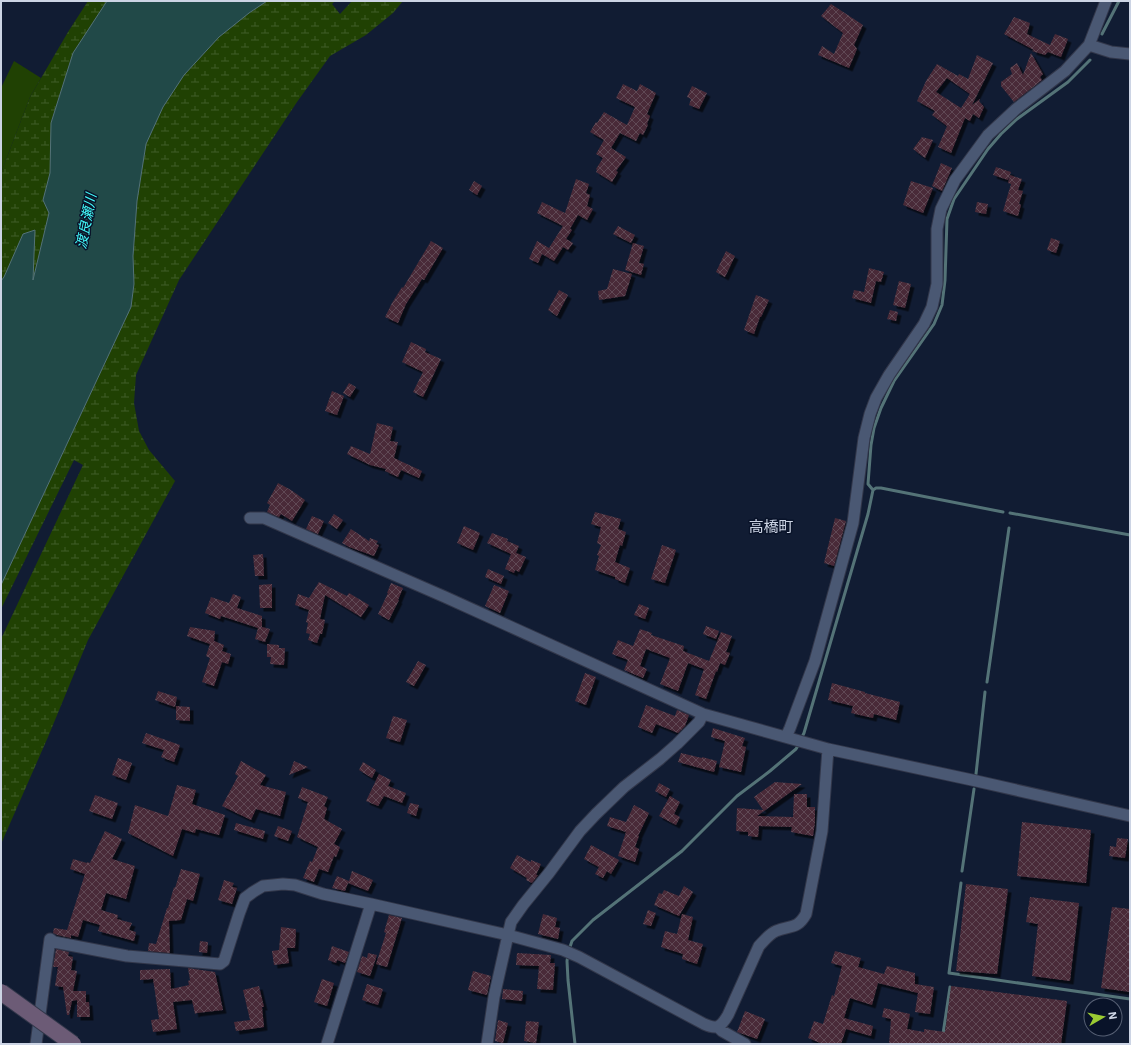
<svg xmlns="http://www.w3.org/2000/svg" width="1131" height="1045" font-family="'IBM Plex Sans','Noto Sans JP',sans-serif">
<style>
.grass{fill:#204103}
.wetland{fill:url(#wetland-marsh)}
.water{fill:#214948;stroke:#547377}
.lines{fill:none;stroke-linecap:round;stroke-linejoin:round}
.stream{stroke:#547377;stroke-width:3}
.building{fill:url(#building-cross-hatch);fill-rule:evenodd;filter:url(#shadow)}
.street-casing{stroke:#32374a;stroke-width:13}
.street{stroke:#4a5873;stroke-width:11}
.secondary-bridge-casing{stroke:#32374a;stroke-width:18;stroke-linecap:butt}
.secondary-bridge{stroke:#6c5b76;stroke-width:16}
.labels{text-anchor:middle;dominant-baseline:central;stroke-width:3;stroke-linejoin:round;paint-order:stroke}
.water-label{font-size:14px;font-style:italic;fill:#42fbfb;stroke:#091329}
.quarter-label{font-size:15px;fill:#ccd4e4;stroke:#091329}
</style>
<defs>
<pattern id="wetland-marsh" width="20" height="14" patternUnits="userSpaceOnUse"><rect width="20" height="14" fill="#204103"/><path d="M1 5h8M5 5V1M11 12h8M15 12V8" fill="none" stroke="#3f5c28"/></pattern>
<pattern id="building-cross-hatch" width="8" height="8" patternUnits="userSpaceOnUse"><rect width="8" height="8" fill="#482b38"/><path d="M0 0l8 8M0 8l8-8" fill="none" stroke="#614955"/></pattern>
<filter id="shadow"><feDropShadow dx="3.5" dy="3.5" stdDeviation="0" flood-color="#0009"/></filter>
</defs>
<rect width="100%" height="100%" fill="#111c33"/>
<path class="grass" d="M14,61L41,78L30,97L1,173V88Z"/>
<path class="wetland" d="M88,1H107L73,53L51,122L50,173L43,200L49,213L32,283L34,231L1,281V173L30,97L68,32Z
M267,1H335L332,4L340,14L352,1H403L393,13L366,35L330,56L297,102L179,280L136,375L134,403L139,431L149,450L175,481L88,640L48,737L1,844V639L83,465L74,460L1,609V585L131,307L134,284L133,256L137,201L146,144L163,107L184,75L219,37L249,13Z"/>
<path class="water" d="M107,1H267L249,13L219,37L184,75L163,107L146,144L137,201L133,256L134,284L131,307L1,585V281L4,277L23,234L35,230L33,280L49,213L43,200L50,173L51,123L73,53Z"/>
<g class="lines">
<path class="stream" d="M1102,34L1119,1
M873,490L876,488H881L1003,512
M1010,513L1130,535
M987,682L1009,528
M801,739L804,733L868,514L873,490L868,484L871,445L874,428L881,408L894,381L934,324L942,305L945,280L947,219L954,199L988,149L1001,134L1017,119L1068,82L1090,60
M976,774L985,692
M962,871L974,789
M961,883L949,973L1130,999
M569,950L572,941L593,920L682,851L737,796L770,771L796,749L799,744
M568,955L567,961L568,980L575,1044
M943,1034L950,987"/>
</g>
<path class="building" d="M831,4L863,25L854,45L857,49L849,68L818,55L822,46L834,54L843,33L821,16Z
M1014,17L1030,23L1027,34L1050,45L1055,34L1068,39L1061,57L1048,52L1045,55L1032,51L1034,50L1004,34Z
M1031,53L1043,74L1040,77L1042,80L1014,102L1001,86V82L1012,74L1010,68L1017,63L1023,75Z
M977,55L993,63L972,105L980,99L979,101L984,107L979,118L973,114L970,121L965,118L951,153L938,147L947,126L932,115L935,111L917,101L926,81L937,64L958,76L959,74L968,79ZM947,78L970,94L961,108L936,92Z
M623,84L637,91L640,84L656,93L647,114L650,116L647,124L648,125L643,135L640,133L636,141L620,133L611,148L626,157L616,171L618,172L612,182L596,172L597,170L596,169L603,158L596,154L604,140L590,132L596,122L597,123L604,112L627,125L635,107L616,98Z
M692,86L707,93L699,109L689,105L691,99L687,97Z
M922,137L933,140L925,158L913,149Z
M941,163L952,168L942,191L932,186Z
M996,167L1011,172L1008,180L993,175Z
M1010,175L1022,179L1018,190L1023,191L1019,204L1021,205L1018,216L1003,211L1011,184L1008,183Z
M576,179L589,184L586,193L590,195L587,206L593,209L587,220L578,215L570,229L572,230L566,239L573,243L568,250L563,247L554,261L542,254L538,263L529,259L537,241L549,248L563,226L537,213L542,202L565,213Z
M474,181L482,186L477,195L469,190Z
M911,181L933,188L923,213L903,205Z
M977,202L988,204L986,214L975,212Z
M618,226L635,235L631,243L613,234Z
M1051,238L1060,241L1056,253L1047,250Z
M431,241L443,248L424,280L422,279L406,304L398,323L385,317L392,303L402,287L403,288Z
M633,243L644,246L639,263L644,264L641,275L625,270Z
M726,251L735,256L725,277L716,272Z
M869,268L884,272L881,282L876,281L871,303L852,298L854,290L864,292Z
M613,269L632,274L625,296L599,300L598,291L607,289Z
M899,281L911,284L905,308L893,305Z
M559,290L568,295L557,316L548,310Z
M756,295L769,300L761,317H760L754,334L744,330Z
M890,310L898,312L896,321L887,319Z
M411,342L426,349L425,352L441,359L423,397L413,392L423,372L402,362Z
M349,383L356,387L350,397L343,393Z
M332,391L344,396L337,415L325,411Z
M377,423L393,427L390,441L398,442L394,458L422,471L419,478L401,470L398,477L385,471L386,469L370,465L347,454L351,446L370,454Z
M278,483L291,490L305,500L292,521L281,514L279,517L267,512L270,505L267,503Z
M595,512L621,519L618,529L626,532L622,546L620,545L615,562L630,568L625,583L615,579V577L595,570L599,556L597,555L601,545L597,543L601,527L591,524Z
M334,514L343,520L337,529L328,523Z
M312,516L324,521L318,534L306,529Z
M835,518L846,521L834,566L824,563Z
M464,526L480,533L473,550L457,543Z
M351,529L369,541L370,538L378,541L376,544L379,545L374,556L349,547L342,543Z
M492,533L508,539L507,541L519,546L516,553L526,557L519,572L515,570L514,573L505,569L511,554L487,543Z
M662,545L676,550L665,583L651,579Z
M263,554L264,576H255L253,555Z
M488,569L504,576L501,584L485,577Z
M319,582L347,596L349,593L369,605L361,617L325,595L320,619L325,620L322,634H320L317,643L308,640L310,634L306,633L308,623L306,622L309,610L295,605L298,594L309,598Z
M391,583L403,588L398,600H399L389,620L378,614L388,593H387Z
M272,584V608H260L259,585Z
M494,585L509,591L500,613L485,606Z
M233,594L241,597L237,608L262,616V627L270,629L265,642L255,639L258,628L221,616L220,619L205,613L211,597L229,603Z
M639,604L649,608L645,619L634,615Z
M706,626L719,631L716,639L703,634Z
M190,627L215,631L214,641L224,645L222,651L231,654L228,664L222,662L214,686L202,682L210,658L206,656L210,644L187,636Z
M640,629L652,633L651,635L684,646L683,651L709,661L721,632L732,636L726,652L730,653L725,665L720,663L717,672L716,671L706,699L695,695L704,669L688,663L678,691L660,684L670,658L646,649L640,666L647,669L643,678L624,670L628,660L612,654L618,640L633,646Z
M267,644L279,645V648H285L284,665L270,664L271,657H267Z
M418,661L426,665L414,686L406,682Z
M585,673L596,677L586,705L575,701Z
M832,683L865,692V693L900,702L896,720L874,714L873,718L851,713L853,706L828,700Z
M158,691L177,697L175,707L155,700Z
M646,705L675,716L677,710L689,715L685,726L678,733L656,724L652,733L638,727Z
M176,706L190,707V721L176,720Z
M393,716L407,720L400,742L386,738Z
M713,728L745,738L742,746L746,747L741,772L719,767L725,741L711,737Z
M146,733L180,745L174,762L161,757L164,750L142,743Z
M681,753L702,758V757L717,761L714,772L678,762Z
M118,758L132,763L126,780L112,775Z
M241,761L266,775L260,785L286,792L280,816L256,809L251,820L222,806L238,776L235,774Z
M294,761L308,767L289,775Z
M363,762L376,770L372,778L359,770Z
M379,774L391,780L388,786L406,793L402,803L384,796L378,806L366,801Z
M775,782L802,784L757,816L793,817L794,794H807V807H815V822L813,836L791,832L792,827L759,826L758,837L748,836V832L736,831L737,808L763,810L754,797Z
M659,783L670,789L666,797L655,791Z
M177,785L196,790L192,804L225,815L219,835L196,829L195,833L182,829L173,856L128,833L135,805L168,816Z
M302,787L328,797L324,806L327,808L324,819L342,829L334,844L340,847L336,857L334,856L328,872L319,869L314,882L303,878L310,861L312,862L318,847L297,837L308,802L298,798Z
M95,795L118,803L112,819L89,811Z
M670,796L680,802L674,814L680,817L676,825L659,816Z
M410,803L419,805L416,816L407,813Z
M634,805L649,813L638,836H639L635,847L639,849L635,862L618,856L626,832L607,826L610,817L626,822Z
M1022,822L1091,830L1086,883L1017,876Z
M236,823L265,831L263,839L234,830Z
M278,826L292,831L288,841L274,836Z
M105,831L122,839L112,859L135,866L126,899L106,893L101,910L118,915L117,919L132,923L129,930L136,932L134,941L98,931L100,925L83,920L78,937L71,935V938L57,935L53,933L54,928L67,930L85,874L70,869L73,859L87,863V862L90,863Z
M1117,838L1128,839L1125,858L1109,856L1110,846L1116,847Z
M591,845L619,860L611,874L607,871L603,878L595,874L599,867L584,859Z
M517,855L531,862V860L541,864L536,875H538L532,883L526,880L527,878L510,868Z
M181,869L200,874L193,901L187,899L181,920L169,921L170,953L148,951L149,943L156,944L167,908H168L174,887L175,888Z
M352,871L373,880L368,891L348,883L345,891L332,888L337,876L349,881Z
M224,880L234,883L232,887L237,888L232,904L218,900Z
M966,884L1008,889L997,974L956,971Z
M684,886L693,892L679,916L654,905L659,893L662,894L664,890L679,896Z
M1030,897L1079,903L1070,981L1032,976L1038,924L1026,922Z
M1112,907L1130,909V992L1101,988Z
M648,910L656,913L651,926L643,924Z
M543,914L557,918L555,927L560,928L558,939L538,934Z
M682,914L693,917L688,940L703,944L697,964L682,959L683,954L661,947L665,931L677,934Z
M389,915L402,918L387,967L376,964L386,933L384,932Z
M281,927L296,929L295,948H287L289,963L274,965L272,951L279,950Z
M200,941L208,942L207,953L199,952Z
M332,946L349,952L345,963L337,960L336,963L328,960Z
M56,949L69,952L68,956L73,957L71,970L77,971L73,991H86V1002H89L90,1017H77V1000L72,1001L69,1015H67L63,987L55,986L58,967H53Z
M835,951L861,958L858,967L884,974L887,966L915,973V984L934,987L930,1014L915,1012L918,993L878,983L872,1005L850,998L844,1018L873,1026L871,1036L846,1029L841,1044H823L808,1038L814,1021L823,1024L832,995L834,996L842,966L831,963Z
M368,953L377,955L370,976L357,972L362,956L367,958Z
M517,953L551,955L550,963H555L553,990L537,989L539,966L516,965Z
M188,968L215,972L223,1010L197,1013L195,1014L192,1000L173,1002L177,1029L153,1032L151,1020L159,1019L153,979L140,980V970L170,969L171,989L189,985L188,981L190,980Z
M473,971L491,976L487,995L468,990Z
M322,979L334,983L327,1006L314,1002Z
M367,984L383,989L378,1005L362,1000Z
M259,986L264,1007H262L264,1027L236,1031L234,1022L250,1020L243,990Z
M951,986L1067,1001L1061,1044H889L891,1019L882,1017L884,1008L910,1014L907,1029L924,1032V1029L945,1032Z
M503,989L523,991L522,1001L502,999Z
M745,1011L765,1019L757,1039L737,1032Z
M498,1020L508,1023L503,1043L495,1041Z
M526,1021L539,1022L536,1043L524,1041Z"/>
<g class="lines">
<g class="street-casing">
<path id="street" d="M1089,45L1111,52L1130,54
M250,518H264L445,597L703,714L828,749L972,780L1130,816
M786,737L790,728L815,661L853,523L864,438L870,414L876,398L889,375L924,324L932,307L937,284V229L941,209L955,180L988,135L1016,109L1065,71L1089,45L1106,1
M718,1027L722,1031L745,1044
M36,1044L50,939L54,942L127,956L220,964L224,961L239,914L245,898L253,892L263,886L283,884L295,885L323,894L371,904L508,935L563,950L579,957L704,1024C717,1030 721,1027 728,1015L759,946C764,941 769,934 776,931C790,925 797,930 806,914L822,831L828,749
M327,1044L371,904
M487,1044L494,997L508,935L511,922L523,905L549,873L580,831L596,814L624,787L660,759L677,744L699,722L703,714"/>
</g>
<use href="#street" class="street"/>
<g class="secondary-bridge-casing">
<path id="secondary-bridge" d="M1,992L73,1044"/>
</g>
<use href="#secondary-bridge" class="secondary-bridge"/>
</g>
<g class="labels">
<g class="water-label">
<text transform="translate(86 221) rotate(-79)">渡良瀬川</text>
</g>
<g class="quarter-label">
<text x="771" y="526">高橋町</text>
</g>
</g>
<rect width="1131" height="1045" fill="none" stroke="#ccd4e4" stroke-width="4"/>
<g transform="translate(1103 1017) rotate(81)"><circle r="19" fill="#091329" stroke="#576074"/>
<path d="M0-3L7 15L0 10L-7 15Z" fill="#9bcb33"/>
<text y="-6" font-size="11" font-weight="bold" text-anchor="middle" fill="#ccd4e4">N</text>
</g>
</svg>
